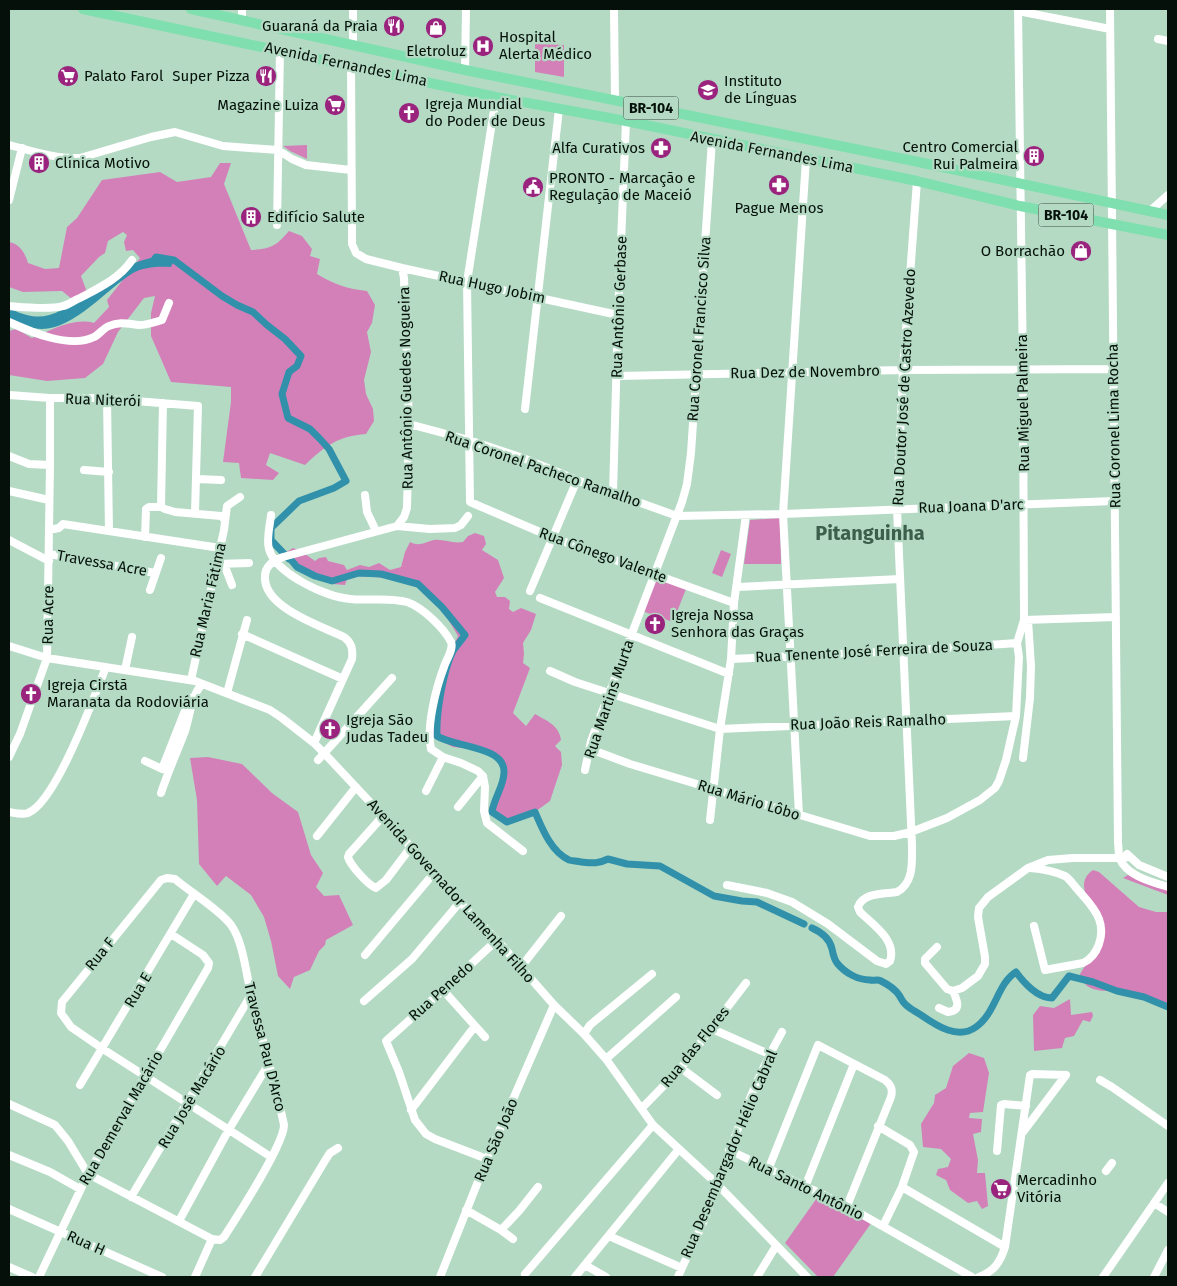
<svg xmlns="http://www.w3.org/2000/svg" width="1177" height="1286" font-family="'Fira Sans',sans-serif">
<style>
.green{fill:#d380b9}
.water{fill:#3190aa}
.lines{fill:none;stroke-linecap:round;stroke-linejoin:round}
.canal{stroke:#3190aa;stroke-width:7}
.minor{stroke:#fff;stroke-width:8}
.highway{stroke:#80dfae;stroke-width:10}
.labels{text-anchor:middle;dominant-baseline:central;stroke-width:4.5;stroke-linejoin:round;paint-order:stroke}
.shield{fill:#b4dac4;stroke:#394d41;stroke-width:1}
.shield-label{font-size:14px;font-weight:bold;fill:#041009}
.poi-label{font-size:15px;fill:#041009;stroke:#b4dac4;text-anchor:start}
.street-label{font-size:15px;fill:#041009;stroke:#b4dac4}
.district-label{font-size:20px;font-weight:bold;fill:#3c5f4c;stroke:#b4dac4}
</style>
<rect width="100%" height="100%" fill="#b4dac4"/>
<path class="green" d="M535,44L564,45V77L535,72Z
M307,145V159L290,151L283,146Z
M220,163H231L224,184L251,250C271,249 276,246 289,231L302,236L312,249L310,256L320,259L317,274C333,284 348,289 367,291L375,305L372,323L367,332L371,352L364,380L366,394L373,409L374,421L366,434C338,436 325,446 305,465L270,453L266,465L279,473L273,480L241,478L239,463L223,462L231,402V387L171,382L151,336V313L155,296L144,298L118,332L103,364L85,378L47,381L9,375V331L16,329L32,338C51,330 74,317 94,323L109,307L107,300L140,258L133,250L126,251L124,242L127,235L123,232L108,241L105,253L99,257L81,276L87,292L72,299L62,291L23,292L9,287V242C20,244 25,253 28,263L45,269L59,268L67,227L77,218L102,180L160,172L177,182L211,177Z
M780,518L781,564H744L750,520Z
M475,533L484,536L486,544L482,550L498,560L504,578L495,592L497,597H505L510,601L509,609L513,612L521,608L536,614L531,630L523,643L524,654L523,663L530,668L513,713L526,726L535,714C547,721 559,725 561,740L555,746L561,752L562,765L550,801L532,814L507,822L496,817L489,808L502,783V764L499,760L482,750L453,747L435,738L432,728L441,685L450,653L458,636L442,609L430,596L417,586L403,579L359,576L347,579L345,585L332,584L291,564L285,553L293,548L301,551L315,561L319,558L326,557L328,561L344,565L347,570L360,565L369,567L379,563L390,570L401,567L405,552L410,542C420,547 425,542 434,540C444,539 453,544 463,542L468,536Z
M721,550L731,554L722,577L712,573Z
M655,577L686,589L673,622L642,611Z
M208,757L242,764L272,793L298,812L311,855L323,873L316,887L324,896L339,895L353,925L326,940L325,945L319,951L310,970L294,977L290,989L278,976L271,941L264,917L251,895L226,876L217,886L199,864L197,800L190,758Z
M1093,870L1099,872L1139,907L1156,912H1168V1004C1160,1001 1150,1000 1142,997C1138,996 1134,994 1131,993C1113,988 1086,998 1080,974L1096,948L1102,923C1093,908 1072,884 1093,870Z
M1128,875L1168,889V895L1123,878Z
M1070,999L1071,1015L1092,1012L1093,1016L1090,1022L1083,1020L1074,1036L1065,1038L1062,1048L1034,1051L1033,1015L1040,1006L1054,1008Z
M969,1053L984,1058L989,1073L983,1112L970,1113L969,1118L982,1119L981,1132L973,1134L978,1160L977,1173H985L988,1206L982,1209L977,1201L968,1203L950,1190L946,1180L936,1175L938,1169L948,1167L951,1159L941,1149L923,1147L921,1124L934,1103L935,1095L946,1088L953,1066Z
M819,1195L872,1222L833,1277H818L785,1243Z"/>
<path class="water" d="M156,257L174,260L171,267C159,266 143,267 133,273C107,289 74,329 42,329C31,329 20,324 9,320V309C17,312 26,317 34,320C55,326 111,281 127,268C135,261 147,259 156,257Z"/>
<g class="lines">
<path class="canal" d="M152,263L156,257L174,260L222,296L237,305L253,312L267,325L285,339L301,356L297,366L289,372L282,394L288,418L310,429L320,439L329,449L346,481L334,488L299,501L271,528V540L289,559
M9,313C17,315 27,320 36,320C55,321 71,309 85,298
M292,561L297,567L315,576L332,581L359,573L381,574L418,584L442,607L465,635C461,641 456,646 453,651C443,671 436,714 437,736C453,747 505,746 504,772C504,786 494,798 492,812L507,822L535,812C542,828 551,852 569,860C572,861 578,861 581,862C592,863 598,864 608,859L627,864L660,866L714,896L742,901L757,902L804,924
M812,928C821,932 830,939 832,949C833,954 834,959 837,963C845,973 858,980 870,980C874,981 877,979 881,981C887,984 895,989 899,995C901,998 902,1001 905,1004C910,1009 915,1011 921,1015C937,1026 958,1040 976,1027C996,1013 997,984 1016,972C1024,983 1038,998 1052,998L1069,976L1093,982L1117,991L1144,997L1168,1007"/>
<path class="minor" d="M242,9V19
M614,9L615,100
M1110,9L1118,843C1119,848 1118,854 1120,859C1127,876 1152,882 1168,887
M1018,11L1110,29
M1158,39L1168,41
M353,44V9
M351,65L352,232V244L356,253L366,259L402,268L618,315
M465,70L466,9
M496,97L467,282L470,502L554,538L734,603
M9,145C32,151 56,159 80,158L151,137L175,132L223,146L278,150L292,159L306,165L351,170
M9,200L22,148
M1150,211L1168,195
M277,225L280,50
M9,306C22,307 50,310 63,306C69,305 74,300 80,298C99,288 120,278 132,260
M9,322C31,332 70,349 94,337C99,335 103,328 109,326C119,321 129,324 139,325C147,325 155,322 162,320L169,303
M617,376L903,370L1113,369
M9,395L50,398H98L198,406L195,513
M107,399L109,531
M525,409L559,109
M409,424L469,440L523,458L577,480L677,516L783,514L1114,501
M9,456L29,464L50,465
M84,470L109,472
M197,479L221,480
M9,491L49,500
M613,493L618,315L626,121
M365,495L367,512L376,531
M161,507L163,403
M271,515C270,526 266,539 269,549C276,574 326,597 350,599C368,601 388,597 407,602C422,607 444,628 451,642C454,649 446,660 444,667C436,688 426,727 431,749L443,757L461,763L478,771L483,776L485,787L484,811L487,823L523,851
M397,526L404,517L407,508L409,424L404,278L402,268
M49,530L59,528L63,524L220,548
M145,537L146,509L149,507H161L165,509L175,512L221,516L225,520
M9,540L49,561
M49,554L155,573
M216,564L249,563
M224,564L232,585
M737,587L900,579
M150,590L161,558
M530,591L577,480
M540,598L729,674
M1024,620L1116,617
M242,634L343,679
M9,646L47,658L195,681L270,710L282,718L314,743L324,753L383,816L460,902L497,940L554,1005L584,1034L606,1059L653,1125L717,1184L807,1277
M731,659L903,651L1017,643
M125,670L132,637
M550,671L575,682L720,729L1016,716
M191,680L224,530L227,506L240,497
M227,693L247,620
M314,743L352,659C353,649 352,643 344,637C321,626 266,608 265,579C264,566 273,561 283,557L397,526L430,529L455,528L461,525L468,516
M590,749L630,764L870,836H894L911,832L947,818L980,800L995,788L999,781L1006,760L1016,716L1019,657L1017,643L1024,620L1023,371L1018,9
M9,757L20,734L47,658L50,465V398
M1023,758L1030,698L1031,666L1028,620
M318,760L392,678
M145,761L162,769L190,698
M585,770L591,741L682,502L687,484L691,453L712,140
M426,791L443,757
M161,793C168,772 177,752 185,731C190,716 191,696 202,684
M458,807L483,776
M9,812C15,813 22,815 28,813C56,802 94,697 106,667
M799,815L783,514L806,159
M383,816L349,854L348,857C350,865 368,885 376,888L386,880L411,847
M710,820L720,729L731,659L734,603L746,515
M317,836L356,787
M1127,854L1139,865L1168,877
M1030,868C1042,869 1054,871 1065,876C1070,879 1074,886 1078,890C1086,899 1095,908 1099,919C1105,935 1098,956 1083,963L1045,970L1034,926
M727,885L767,893L792,902L828,924L877,961L886,964L890,961C897,940 873,925 860,912L858,907C863,892 885,894 897,892C914,883 912,862 912,845L897,509L903,370L917,181
M937,947L925,959V963L947,989L953,991L962,988L978,976L985,964V957L978,917L979,908L988,897L1028,868L1048,860L1073,858H1120L1129,857
M365,955L434,873
M521,967L561,916
M443,990L485,1037
M364,1001L412,959L460,902
M939,1008L948,1012C962,1011 957,1000 953,991
M710,1028L769,1054
M584,1034L590,1025L652,974
M606,1059L676,997
M681,1068L717,1095
M1100,1080L1112,1087L1168,1126
M80,1085L194,894
M9,1104L55,1125L68,1141L88,1174L212,1239L220,1240L224,1237C237,1217 284,1144 284,1125C275,1082 262,1040 252,998C246,976 244,943 231,925C220,910 190,892 175,879L167,878L161,880L71,991L62,1002L61,1013L71,1027L103,1049L271,1157
M642,1108L681,1068L746,983
M411,1110L475,1026
M878,1126L910,1145L914,1152L902,1187L883,1226
M1023,1132L1066,1075
M729,1150L847,1206L972,1277
M997,1151L1001,1105L1004,1104L1026,1106
M9,1155L50,1172L80,1189
M487,1159L435,1139L426,1134L415,1120L399,1072L386,1041L443,990L497,940
M768,1170L818,1045L885,1080C891,1085 893,1089 891,1097L847,1206
M1106,1171L1112,1163
M805,1187L854,1064
M902,1187L1005,1247
M131,1197L251,995
M1154,1203L1168,1212
M9,1209L162,1277
M466,1210L501,1230L513,1239
M179,1221L228,1131L268,1065
M501,1230L519,1211L538,1187
M609,1236L682,1268
M585,1265L606,1277
M9,1267L32,1277
M525,1274L653,1125
M39,1277L88,1174L208,968L209,963L203,955L171,934
M195,1277L212,1239
M255,1277L326,1159L330,1153L338,1148
M440,1277L487,1159L554,1005
M575,1277L679,1149
M678,1277C687,1255 699,1234 708,1211C730,1151 750,1088 782,1032
M757,1277L776,1246
M979,1277C994,1271 1000,1263 1005,1247L1030,1075L1032,1074L1066,1075
M1103,1277L1168,1183
M1154,1277L1168,1250"/>
<path class="highway" d="M83,9L496,97L626,121L917,181L1020,206L1168,235
M191,9L465,70L909,160L1168,215"/>
</g>
<defs>
<g id="restaurant-disc" transform="scale(1.125)"><circle r="9.5" fill="#9a237e" stroke="#b4dac4"/><path d="M-5-6h1v4h1v-4h1v4h1v-4h1v5L-1.5 .5V6h-2V.5L-5-1ZM5-6V6H3V1.5H1.5Q1.5-4 5-6Z" fill="#fff"/></g>
<g id="shop-disc" transform="scale(1.125)"><circle r="9.5" fill="#9a237e" stroke="#b4dac4"/><path d="M-5-2.5h2.3a2.7 3.5 0 0 1 5.4 0H5L5.5 6h-11ZM-1.5-2.5h3a1.5 2.3 0 0 0-3 0Z" fill="#fff"/></g>
<g id="hospital-disc" transform="scale(1.125)"><circle r="9.5" fill="#9a237e" stroke="#b4dac4"/><path d="M-5-5h3v3.5h4V-5h3V5h-3V1.5h-4V5h-3Z" fill="#fff"/></g>
<g id="supermarket-disc" transform="scale(1.125)"><circle r="9.5" fill="#9a237e" stroke="#b4dac4"/><path d="M-6-5.5h2.5l.6 2H6L4.5 2H-2.5L-4.4-4H-6ZM-1.5 3.2a1.3 1.3 0 1 0 .1 0ZM3 3.2a1.3 1.3 0 1 0 .1 0Z" fill="#fff"/></g>
<g id="university-disc" transform="scale(1.125)"><circle r="9.5" fill="#9a237e" stroke="#b4dac4"/><path d="M0-5L7-2L0 1L-7-2ZM-4 1L0 2.5L4 1V4Q0 6-4 4Z" fill="#fff"/></g>
<g id="church-disc" transform="scale(1.125)"><circle r="9.5" fill="#9a237e" stroke="#b4dac4"/><path d="M-1.2-6h2.4v3.5h3.3v2.4h-3.3V6h-2.4V-.1h-3.3v-2.4h3.3Z" fill="#fff"/></g>
<g id="pharmacy-disc" transform="scale(1.125)"><circle r="9.5" fill="#9a237e" stroke="#b4dac4"/><path d="M-2-6h4v4h4v4h-4v4h-4v-4h-4v-4h4Z" fill="#fff"/></g>
<g id="building-disc" transform="scale(1.125)"><circle r="9.5" fill="#9a237e" stroke="#b4dac4"/><path d="M-4-6H4V6H1V3H-1V6H-4ZM-2.5-4.3h1.7v1.8h-1.7ZM.8-4.3h1.7v1.8H.8ZM-2.5-1h1.7V.8h-1.7ZM.8-1h1.7V.8H.8Z" fill="#fff"/></g>
<g id="civic-disc" transform="scale(1.125)"><circle r="9.5" fill="#9a237e" stroke="#b4dac4"/><path d="M-.6-6.5H3V-4.5H.6V-3L4-1V1h2V6H-6V1h2V-1L-.6-3ZM-1.2 2.5V6h2.4V2.5Z" fill="#fff"/></g>
</defs>
<g fill-rule="evenodd">
<use href="#restaurant-disc" x="394" y="26"/>
<use href="#shop-disc" x="436" y="28"/>
<use href="#hospital-disc" x="483" y="46"/>
<use href="#supermarket-disc" x="68" y="76"/>
<use href="#restaurant-disc" x="266" y="76"/>
<use href="#university-disc" x="708" y="90"/>
<use href="#supermarket-disc" x="335" y="105"/>
<use href="#church-disc" x="409" y="113"/>
<use href="#pharmacy-disc" x="661" y="148"/>
<use href="#building-disc" x="1034" y="156"/>
<use href="#building-disc" x="39" y="163"/>
<use href="#pharmacy-disc" x="779" y="185"/>
<use href="#civic-disc" x="533" y="187"/>
<use href="#building-disc" x="251" y="217"/>
<use href="#shop-disc" x="1081" y="251"/>
<use href="#church-disc" x="655" y="624"/>
<use href="#church-disc" x="31" y="694"/>
<use href="#church-disc" x="330" y="729"/>
<use href="#supermarket-disc" x="1001" y="1189"/>
</g>
<g class="labels">
<g class="shield">
<rect x="623.5" y="96.5" width="55" height="23" rx="4"/>
<rect x="1038.5" y="203.5" width="55" height="23" rx="4"/>
</g>
<g class="shield-label">
<text x="651" y="108">BR-104</text>
<text x="1066" y="215">BR-104</text>
</g>
<g class="poi-label">
<text x="378" y="26" text-anchor="end">Guaraná da Praia</text>
<text x="499" y="37">Hospital<tspan x="499" dy="17">Alerta Médico</tspan></text>
<text x="436" y="51" text-anchor="middle">Eletroluz</text>
<text x="84" y="76">Palato Farol</text>
<text x="250" y="76" text-anchor="end">Super Pizza</text>
<text x="724" y="81">Instituto<tspan x="724" dy="17">de Línguas</tspan></text>
<text x="425" y="104">Igreja Mundial<tspan x="425" dy="17">do Poder de Deus</tspan></text>
<text x="319" y="105" text-anchor="end">Magazine Luiza</text>
<text x="1018" y="147" text-anchor="end">Centro Comercial<tspan x="1018" dy="17">Rui Palmeira</tspan></text>
<text x="645" y="148" text-anchor="end">Alfa Curativos</text>
<text x="55" y="163">Clínica Motivo</text>
<text x="549" y="178">PRONTO - Marcação e<tspan x="549" dy="17">Regulação de Maceió</tspan></text>
<text x="779" y="208" text-anchor="middle">Pague Menos</text>
<text x="267" y="217">Edifício Salute</text>
<text x="1065" y="251" text-anchor="end">O Borrachão</text>
<text x="671" y="615">Igreja Nossa<tspan x="671" dy="17">Senhora das Graças</tspan></text>
<text x="47" y="685">Igreja Cirstã<tspan x="47" dy="17">Maranata da Rodoviária</tspan></text>
<text x="346" y="720">Igreja São<tspan x="346" dy="17">Judas Tadeu</tspan></text>
<text x="1017" y="1180">Mercadinho<tspan x="1017" dy="17">Vitória</tspan></text>
</g>
<g class="street-label">
<text transform="translate(346 64) rotate(12)">Avenida Fernandes Lima</text>
<text transform="translate(772 152) rotate(11)">Avenida Fernandes Lima</text>
<text transform="translate(492 287) rotate(12)">Rua Hugo Jobim</text>
<text transform="translate(619 307) rotate(-88)">Rua Antônio Gerbase</text>
<text transform="translate(699 329) rotate(-86)">Rua Coronel Francisco Silva</text>
<text transform="translate(805 372) rotate(-1)">Rua Dez de Novembro</text>
<text transform="translate(904 387) rotate(-87)">Rua Doutor José de Castro Azevedo</text>
<text transform="translate(406 388) rotate(-91)">Rua Antônio Guedes Nogueira</text>
<text transform="translate(103 400) rotate(2)">Rua Niterói</text>
<text transform="translate(1023 403) rotate(-91)">Rua Miguel Palmeira</text>
<text transform="translate(1114 426) rotate(-91)">Rua Coronel Lima Rocha</text>
<text transform="translate(543 469) rotate(19)">Rua Coronel Pacheco Ramalho</text>
<text transform="translate(971 506) rotate(-2)">Rua Joana D'arc</text>
<text transform="translate(603 555) rotate(20)">Rua Cônego Valente</text>
<text transform="translate(102 563) rotate(10)">Travessa Acre</text>
<text transform="translate(208 600) rotate(-77)">Rua Maria Fátima</text>
<text transform="translate(48 615) rotate(-89)">Rua Acre</text>
<text transform="translate(874 651) rotate(-3)">Rua Tenente José Ferreira de Souza</text>
<text transform="translate(609 699) rotate(-71)">Rua Martins Murta</text>
<text transform="translate(868 722) rotate(-2)">Rua João Reis Ramalho</text>
<text transform="translate(749 800) rotate(17)">Rua Mário Lôbo</text>
<text transform="translate(451 891) rotate(48)">Avenida Governador Lamenha Filho</text>
<text transform="translate(100 954) rotate(-51)">Rua F</text>
<text transform="translate(138 990) rotate(-59)">Rua E</text>
<text transform="translate(441 991) rotate(-42)">Rua Penedo</text>
<text transform="translate(265 1047) rotate(76)">Travessa Pau D'Arco</text>
<text transform="translate(695 1047) rotate(-51)">Rua das Flores</text>
<text transform="translate(192 1097) rotate(-59)">Rua José Macário</text>
<text transform="translate(121 1118) rotate(-60)">Rua Demerval Macário</text>
<text transform="translate(496 1140) rotate(-67)">Rua São João</text>
<text transform="translate(729 1154) rotate(-67)">Rua Desembargador Hélio Cabral</text>
<text transform="translate(806 1188) rotate(26)">Rua Santo Antônio</text>
<text transform="translate(86 1243) rotate(24)">Rua H</text>
</g>
<g class="district-label">
<text x="870" y="533">Pitanguinha</text>
</g>
</g>
<rect width="1177" height="1286" fill="none" stroke="#041009" stroke-width="20"/>
</svg>
